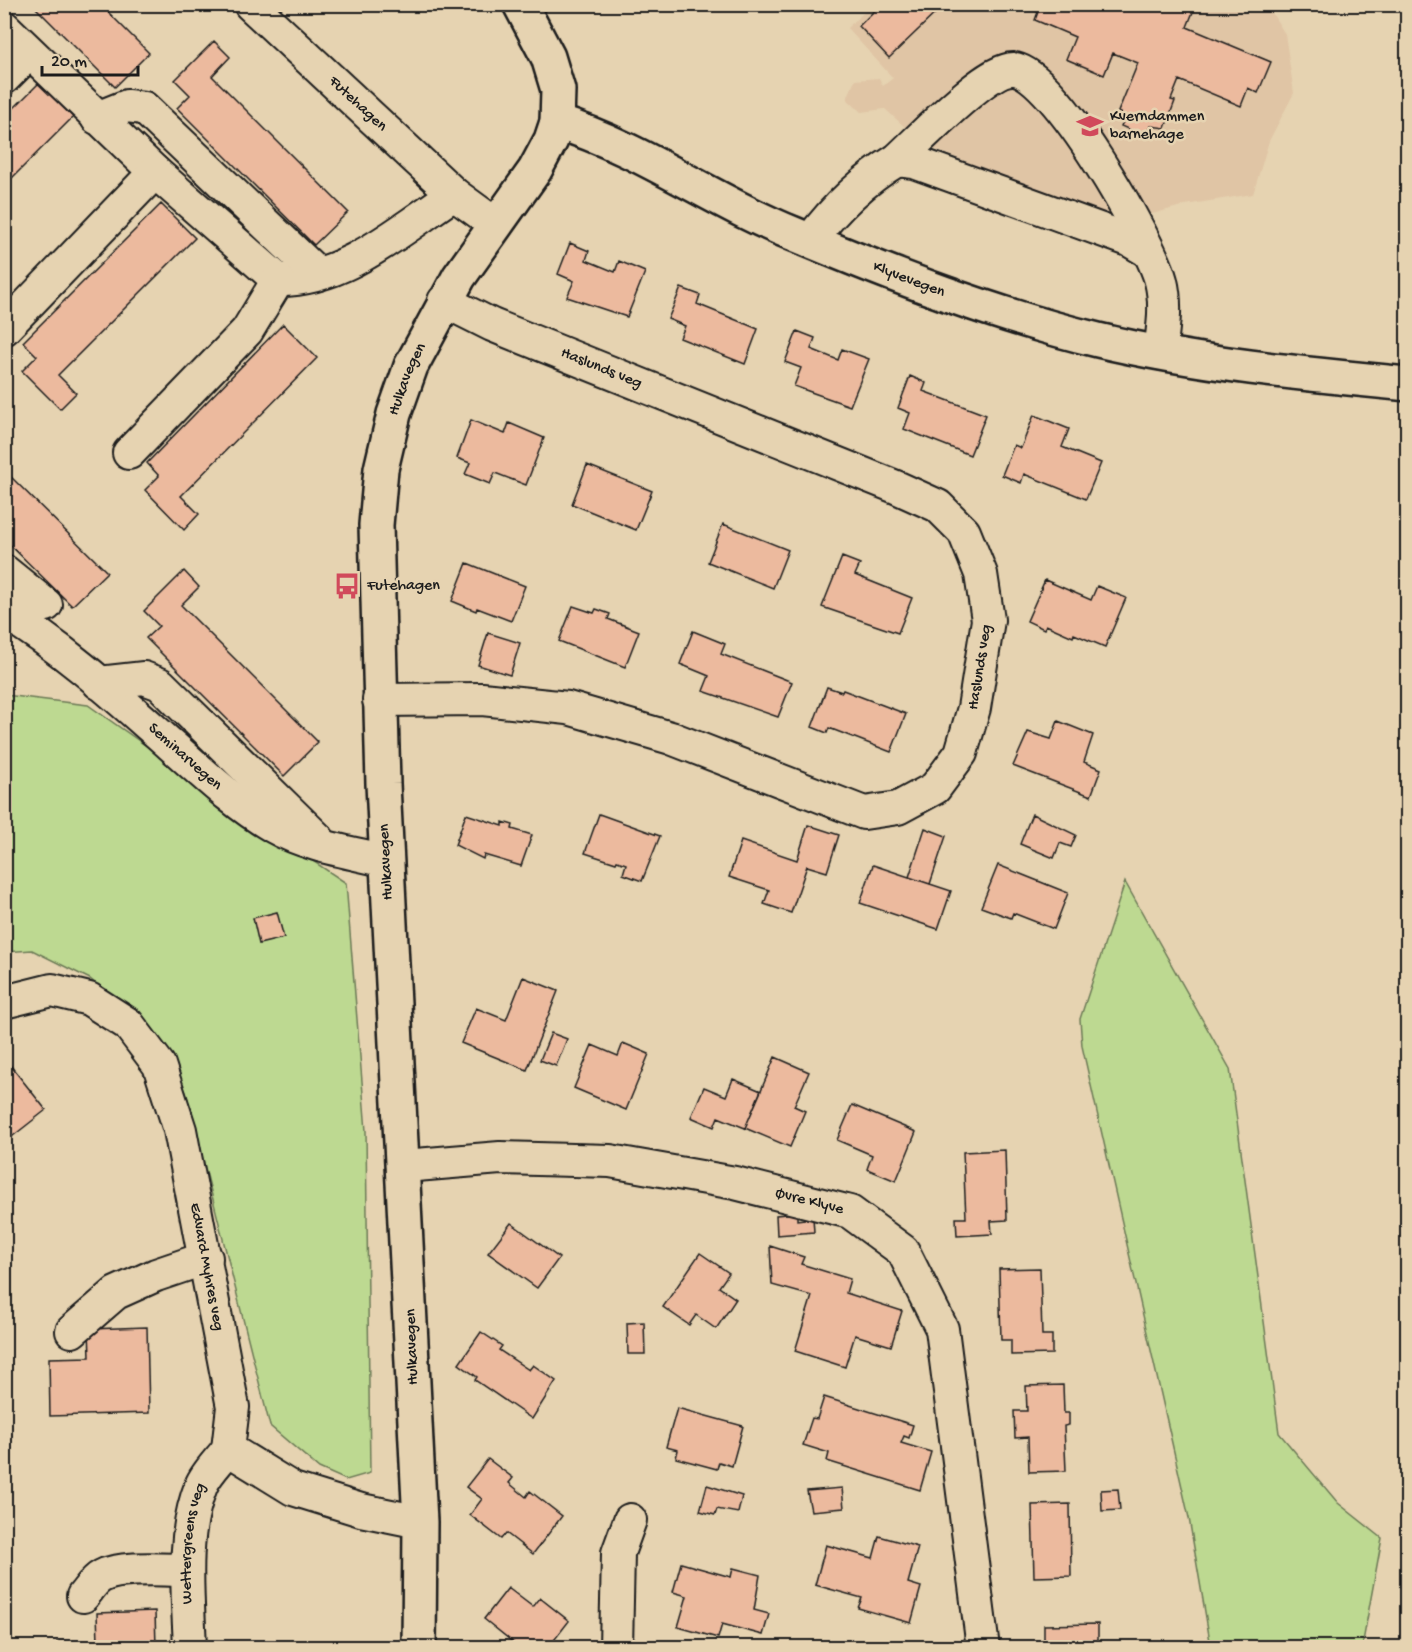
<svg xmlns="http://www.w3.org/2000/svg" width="1412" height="1652" font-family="'Gochi Hand',sans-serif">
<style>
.built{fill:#e0c5a5}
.green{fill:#bdd991;stroke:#6c7a56;stroke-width:1.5}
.building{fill:#ecba9e;stroke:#1c1c1c;stroke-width:1.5}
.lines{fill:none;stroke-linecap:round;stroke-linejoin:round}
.minor-casing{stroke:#1c1c1c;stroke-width:36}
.major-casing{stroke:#1c1c1c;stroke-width:38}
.minor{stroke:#e6d3b1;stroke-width:32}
.major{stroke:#e6d3b1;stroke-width:33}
.labels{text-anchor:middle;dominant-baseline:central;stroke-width:5;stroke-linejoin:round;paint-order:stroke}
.street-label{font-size:16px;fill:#1c1c1c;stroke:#e6d3b1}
.poi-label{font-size:16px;fill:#1c1c1c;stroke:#e6d3b1;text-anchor:start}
</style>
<rect width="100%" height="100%" fill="#e6d3b1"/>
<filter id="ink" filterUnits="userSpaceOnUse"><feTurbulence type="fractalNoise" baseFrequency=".0167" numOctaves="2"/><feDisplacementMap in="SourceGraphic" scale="12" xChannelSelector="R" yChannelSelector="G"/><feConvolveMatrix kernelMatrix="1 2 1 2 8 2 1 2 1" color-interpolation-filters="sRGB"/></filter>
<g filter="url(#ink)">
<path class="built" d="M872,5H1267L1285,34L1294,93L1269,141L1253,194L1185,205L1127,221L1066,201L926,146L885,109L861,112L847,99L855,80L879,78L883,86L893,78L847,28Z"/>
<path class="green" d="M5,695L88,705L263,828L346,883L366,1131L370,1473L346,1480L319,1468L270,1426L186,1092L161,1040L90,979L32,950L5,952Z
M1125,882L1230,1069L1279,1433L1338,1503L1382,1538L1362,1647H1211L1189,1518L1082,1046L1080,1019Z"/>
<path class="building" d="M32,4H100L149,53L115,87Z
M881,4H945L889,58L859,26Z
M1019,4H1132L1146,10L1148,4H1202L1200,9L1195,7L1187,27L1271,62L1258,93L1248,88L1241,106L1179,80L1171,100L1175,101L1165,128L1151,126L1146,137L1121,126L1126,116L1118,112L1138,63L1113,53L1104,75L1066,59L1075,37L1035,20L1038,12Z
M214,41L230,57L212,76L348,212L314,245L177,108L190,95L175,80Z
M39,83L73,117L4,186V118Z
M161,204L195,238L58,375L76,393L60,409L22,371L37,356L23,342Z
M570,243L589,251L586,260L615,272L619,261L645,272L627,317L567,297L574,281L558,274Z
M681,288L700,295L697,304L758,329L745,364L680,338L685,326L668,319Z
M283,324L317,358L181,496L199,514L184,530L145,490L159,476L147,463Z
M797,331L815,338L811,349L838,360L842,349L869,359L850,406L794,386L801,368L785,362Z
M910,376L926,383L923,391L986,415L970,455L904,429L910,413L898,408Z
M1034,415L1069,429L1062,447L1101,463L1086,499L1024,474L1021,483L1002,475L1014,445L1021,448Z
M471,420L505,434L509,423L544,438L526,485L495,473L490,484L465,474L470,463L457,458Z
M587,465L652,491L636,530L572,504Z
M4,470L107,572L72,606L4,539Z
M723,524L788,550L773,588L708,562Z
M842,557L860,564L855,575L912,598L898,633L822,607Z
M467,563L525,586L511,621L477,608L476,611L452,601Z
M184,571L199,587L181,605L318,742L284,776L146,638L159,626L144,611Z
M1045,580L1091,600L1097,586L1126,598L1105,647L1074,634L1073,637L1046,625L1044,629L1027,621Z
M573,606L594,613L596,609L610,614L608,619L639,631L625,667L559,641Z
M693,631L725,644L721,654L792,682L778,717L703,691L709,676L680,664Z
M488,633L520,643L510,675L478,665Z
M827,687L842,692L843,690L906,714L891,752L829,728L827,733L812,727Z
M1058,721L1093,735L1084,762L1101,769L1091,796L1013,766L1028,732L1051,739Z
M466,814L503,826V822L513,825L512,829L532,835L521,866L484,855L483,859L455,845Z
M599,814L660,836L642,881L623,874L626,864L617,861L616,863L585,853Z
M1032,814L1076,835L1071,847L1060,843L1054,858L1020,844Z
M808,825L839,835L827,872L807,866L791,913L764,904L769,890L729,877L741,841L797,860Z
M925,828L946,836L930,884L909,877Z
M873,865L951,891L938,929L860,903Z
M998,865L1068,893L1054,929L1013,913L1011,918L981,907Z
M277,912L284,938L259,944L253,918Z
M523,977L558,991L527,1070L461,1043L476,1008L506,1020Z
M551,1033L567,1039L556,1066L540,1060Z
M623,1043L649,1054L626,1110L574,1088L592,1045L618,1056Z
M775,1057L809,1072L794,1106L805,1111L790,1147L745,1128Z
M6,1060L46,1110L4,1143V1061Z
M733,1079L761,1091L745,1128L718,1117L714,1127L691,1117L704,1087L726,1096Z
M852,1105L916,1132L896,1181L867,1169L872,1155L837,1140Z
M1005,1150L1007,1220L991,1221L992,1234L957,1236L956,1218H966L963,1152Z
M797,1213V1220L813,1218L814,1232L777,1235L776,1215Z
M511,1223L559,1258L537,1288L488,1253Z
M770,1246L804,1257L801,1264L850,1279L846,1293L902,1311L891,1346L855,1335L845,1367L795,1351L812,1296L772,1285Z
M700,1253L729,1273L719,1287L736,1299L716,1329L696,1315L689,1325L663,1307Z
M1040,1268L1042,1335H1052V1354L1011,1355V1340H1001L999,1269Z
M644,1322L645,1354H628L627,1323Z
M147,1327L149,1413L50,1416L49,1358L90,1357L89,1329Z
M481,1332L502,1346L499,1350L529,1370L533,1365L556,1381L532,1419L475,1380L477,1377L459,1364Z
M1063,1385L1064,1413H1069V1425L1064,1426L1066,1471L1029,1472L1028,1437L1015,1438L1014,1411H1027L1026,1386Z
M824,1397L913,1425L909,1438L904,1436L901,1443L931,1452L920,1490L827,1461L829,1453L803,1445L812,1418L817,1419Z
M677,1408L743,1426L732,1466L719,1462L717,1469L676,1458L678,1450L666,1447Z
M488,1459L513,1478L509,1483L526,1497L530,1491L562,1516L533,1554L506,1533L501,1539L470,1515L482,1499L466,1487Z
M707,1485L742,1496L738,1513L717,1509L715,1515L700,1511Z
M842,1488L844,1508L811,1511L807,1491Z
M1118,1489L1120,1510L1102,1511L1101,1490Z
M1070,1504L1071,1576L1034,1577L1032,1505Z
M879,1536L918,1547L908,1583L921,1587L911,1623L858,1608L862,1598L815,1585L826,1545L873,1558Z
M681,1563L731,1577L733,1568L760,1575L754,1610L769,1614L763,1635L722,1624L718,1638L678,1627L687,1596L673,1592Z
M508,1588L533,1607L540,1598L569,1621L548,1648H520L484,1619Z
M155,1611L156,1648H57V1642L98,1641L97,1613Z
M1098,1624V1648H1044V1625Z"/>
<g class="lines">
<g class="minor-casing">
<g id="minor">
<path id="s1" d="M250,4L454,194L495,224"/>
<path d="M4,27L155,172L278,280C344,281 401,229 454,194"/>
<path d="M4,78L29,53"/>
<path d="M97,118L127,106L144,108L318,274"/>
<path d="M897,160L914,162L1129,240L1146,250"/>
<path d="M810,241C833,210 864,180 897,160C919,140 988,67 1014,69C1053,71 1151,242 1161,281C1167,305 1163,329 1160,353"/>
<path d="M4,329L155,172"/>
<path d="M129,453L247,331L278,280"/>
<path d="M4,571L46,605"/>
<path id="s2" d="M4,612C65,649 118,698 171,745C204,774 236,805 274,827C307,846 350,852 387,861"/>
<path d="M99,683L144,678L160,684L318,839"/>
<path id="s3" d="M379,700L482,699L568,708L671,738L864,813L898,808L935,788L961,753L974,708L988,620L981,574L964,532L938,506L896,487L492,325L444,301"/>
<path id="s4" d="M4,1002L52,990L89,999L128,1024L159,1065L180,1130L233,1407L228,1449L293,1489L361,1510L420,1522"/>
<path id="s5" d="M404,1166L500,1158L610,1161L735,1183L850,1212L903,1251L942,1329L983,1648"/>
<path d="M72,1331L116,1293L156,1275L206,1258"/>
<path d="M83,1596C89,1589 94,1580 102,1576C122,1566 165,1570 187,1570"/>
<path id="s6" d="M190,1648C188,1595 181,1536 201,1486C206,1473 220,1460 228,1449"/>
<path d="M616,1648L618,1553L630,1520"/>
</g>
</g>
<g class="major-casing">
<g id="major">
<path id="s7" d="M557,122C641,148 712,201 794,234C892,275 994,315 1098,340C1199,364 1304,374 1408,384"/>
<path id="s8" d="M419,1648L420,1522L383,784L376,525L381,469L394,414L411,366L459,277L535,170L551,140L557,122L558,90L548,57L520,4"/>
</g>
</g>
<use href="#minor" class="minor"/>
<use href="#major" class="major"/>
</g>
</g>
<defs>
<g id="school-bare" transform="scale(2.07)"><path d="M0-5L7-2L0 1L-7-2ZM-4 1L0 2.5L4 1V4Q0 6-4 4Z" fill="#d1495b" stroke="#e6d3b1" stroke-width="2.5" paint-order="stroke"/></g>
<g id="bus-bare" transform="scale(2.07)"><path d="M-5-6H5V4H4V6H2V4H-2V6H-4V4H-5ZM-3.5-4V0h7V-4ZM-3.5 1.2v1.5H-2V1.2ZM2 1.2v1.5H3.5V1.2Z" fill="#d1495b" stroke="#e6d3b1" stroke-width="2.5" paint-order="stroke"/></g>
</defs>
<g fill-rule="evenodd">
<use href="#school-bare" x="1090" y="126"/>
<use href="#bus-bare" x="347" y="586"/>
</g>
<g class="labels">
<g class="street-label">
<text stroke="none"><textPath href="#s1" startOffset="147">Futehagen</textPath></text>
<text stroke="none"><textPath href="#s7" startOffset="386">Klyvevegen</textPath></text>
<text transform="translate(601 369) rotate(22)">Haslunds veg</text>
<text stroke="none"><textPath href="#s8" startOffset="1274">Hulkavegen</textPath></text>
<text stroke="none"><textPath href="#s3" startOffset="712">Haslunds veg</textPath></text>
<text stroke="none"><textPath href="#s2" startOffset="232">Seminarvegen</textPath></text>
<text transform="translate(387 862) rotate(-93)">Hulkavegen</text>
<text stroke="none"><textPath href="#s5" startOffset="410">Øvre Klyve</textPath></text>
<text stroke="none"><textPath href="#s4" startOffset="393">Edvard Myhres veg</textPath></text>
<text transform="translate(413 1347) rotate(-92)">Hulkavegen</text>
<text stroke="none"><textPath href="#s6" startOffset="105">Wettergreens veg</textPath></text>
</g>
<g class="poi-label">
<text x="1110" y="117">Kverndammen<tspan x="1110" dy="18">barnehage</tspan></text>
<text x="367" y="586">Futehagen</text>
</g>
</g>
<rect width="1412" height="1652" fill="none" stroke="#e6d3b1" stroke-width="24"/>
<rect x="12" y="12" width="1388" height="1628" fill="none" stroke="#1c1c1c" stroke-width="2" filter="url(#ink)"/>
<path d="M42 66v9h96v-9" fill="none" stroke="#1c1c1c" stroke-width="3"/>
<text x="51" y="66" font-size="18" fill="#1c1c1c" stroke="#e6d3b1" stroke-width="4.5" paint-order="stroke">20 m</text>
</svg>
